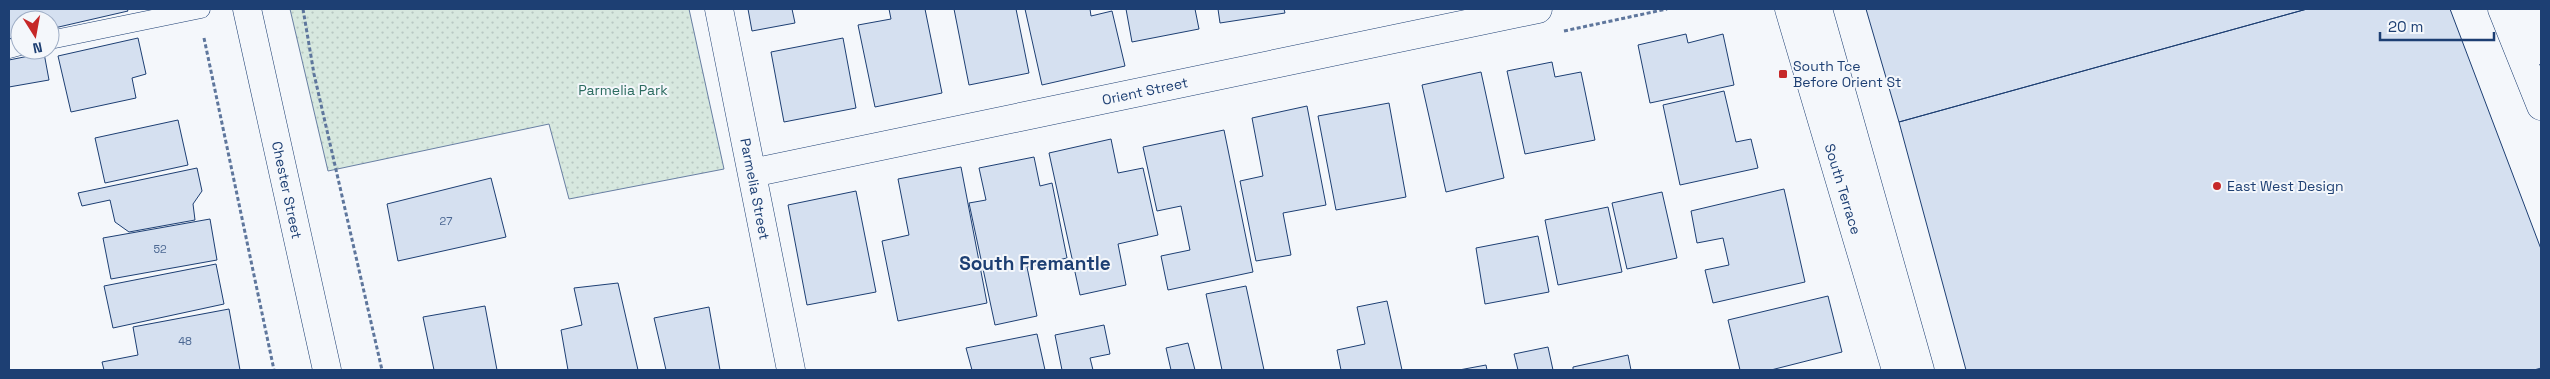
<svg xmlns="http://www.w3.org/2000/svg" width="2550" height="379" font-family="'Space Grotesk',sans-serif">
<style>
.park{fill:url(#park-dots);stroke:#687fa3}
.building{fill:#d5e0f0;stroke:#1d3f73}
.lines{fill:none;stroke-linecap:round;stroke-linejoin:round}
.service-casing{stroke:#1d3f73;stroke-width:19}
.minor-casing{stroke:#1d3f73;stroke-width:29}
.tertiary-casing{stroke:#1d3f73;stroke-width:29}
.path{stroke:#5e769c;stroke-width:3;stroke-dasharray:4 2.5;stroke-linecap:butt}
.service{stroke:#f4f7fb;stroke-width:18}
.minor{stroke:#f4f7fb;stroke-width:28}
.tertiary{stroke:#f4f7fb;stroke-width:28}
.poi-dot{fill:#c62828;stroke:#f4f7fb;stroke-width:2}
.labels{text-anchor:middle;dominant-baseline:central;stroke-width:4;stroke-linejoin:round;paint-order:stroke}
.number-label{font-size:11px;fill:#4b6792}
.poi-label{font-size:14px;fill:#1d3f73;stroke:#f4f7fb;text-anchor:start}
.park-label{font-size:14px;fill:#2c6c60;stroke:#f4f7fb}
.street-label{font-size:14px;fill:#1d3f73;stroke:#f4f7fb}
.district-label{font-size:19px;font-weight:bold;fill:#1d3f73;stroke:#f4f7fb}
</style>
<defs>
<pattern id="park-dots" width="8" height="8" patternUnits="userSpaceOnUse" patternTransform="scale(1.25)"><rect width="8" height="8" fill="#d7e8df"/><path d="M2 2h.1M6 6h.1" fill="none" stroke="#b8c8c3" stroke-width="1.8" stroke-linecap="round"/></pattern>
</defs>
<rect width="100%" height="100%" fill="#f4f7fb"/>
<path class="park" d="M290,9H689L724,169L569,199L549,124L328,171Z"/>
<path class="building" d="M9,9H127L128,11L50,29V20H20V36L9,39Z
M748,9H792L795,23L752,31Z
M889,9H925L942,93L875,107L858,25L891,19Z
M954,9H1016L1029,73L969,85Z
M1025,9H1090L1091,16L1112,11L1125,66L1042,85Z
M1126,9H1195L1199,29L1132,42Z
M1218,9H1284L1285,13L1220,23Z
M1866,9H2307L1899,122Z
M2307,9H2450L2541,249V368L2534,370H1966L1899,122Z
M1686,34L1688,43L1723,34L1734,85L1650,103L1638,45Z
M138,38L146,74L132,78L136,98L71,112L58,56Z
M843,38L856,108L784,122L771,52Z
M44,53L49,80L9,87V60Z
M1552,62L1555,77L1581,72L1595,140L1525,154L1507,71Z
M1481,72L1504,178L1446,192L1422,85Z
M1724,91L1736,142L1751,139L1758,168L1680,185L1663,105Z
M1389,103L1406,197L1336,210L1318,116Z
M1307,106L1326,205L1283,213L1291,255L1256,261L1240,181L1263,176L1252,118Z
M178,120L188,165L105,183L95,138Z
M1224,130L1253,272L1168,290L1161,256L1190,250L1181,206L1157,211L1143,147Z
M1111,139L1118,173L1143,168L1158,235L1118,244L1126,285L1080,295L1049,153Z
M1034,157L1040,186L1052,183L1067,258L1027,267L1037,316L995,325L969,203L986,200L979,168Z
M961,167L987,303L898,321L882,241L909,235L898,179Z
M197,168L202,191L193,204L195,220L129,232L115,222L110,200L82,206L78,193Z
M491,178L506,237L398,261L387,204Z
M1784,189L1805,282L1713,303L1705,270L1729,265L1723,238L1697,243L1691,211Z
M856,191L876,292L807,305L788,205Z
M1662,192L1677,258L1627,269L1612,203Z
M1608,207L1622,272L1558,285L1545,220Z
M210,219L217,260L111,279L103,238Z
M1538,236L1549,292L1485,304L1476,248Z
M216,264L224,304L113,328L104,286Z
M618,283L638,370H568L561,330L582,325L574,288Z
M1246,286L1264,370H1222L1206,294Z
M1828,296L1842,352L1771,370H1740L1728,320Z
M1387,301L1402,370H1341L1337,350L1365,344L1357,307Z
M485,306L497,370H434L423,317Z
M709,307L720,370H666L654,318Z
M229,309L240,370H104L102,362L138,355L133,327Z
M1104,325L1110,354L1090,358L1093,370H1062L1055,335Z
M1037,334L1045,370H972L966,348Z
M1188,343L1195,370H1171L1166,348Z
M1548,347L1553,370H1518L1514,354Z
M1628,355L1631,370H1573V367Z
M1486,365L1487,370H1459Z"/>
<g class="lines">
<g class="service-casing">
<path id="service" d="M50,40L201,9
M9,49L20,46"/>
</g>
<g class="minor-casing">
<path id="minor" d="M247,9L327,370
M719,9L791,370
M752,173L1538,9"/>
</g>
<g class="tertiary-casing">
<path id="tertiary" d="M1789,9L1896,370
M1818,9L1920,370
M2502,9L2541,106
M2525,9L2541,50"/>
</g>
<path class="path" d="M303,9L314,74L382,370
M1564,31L1667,9
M204,38L274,370"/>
<use href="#service" class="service"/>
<use href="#minor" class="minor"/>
<use href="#tertiary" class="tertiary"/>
</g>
<g class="poi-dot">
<rect x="1778" y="69" width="10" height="10" rx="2.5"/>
<circle cx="2217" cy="186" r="5"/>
</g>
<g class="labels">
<g class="number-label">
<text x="446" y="221">27</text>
<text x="160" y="249">52</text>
<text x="185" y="341">48</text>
</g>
<g class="poi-label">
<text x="1793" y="66">South Tce<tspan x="1793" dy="16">Before Orient St</tspan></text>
<text x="2227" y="186">East West Design</text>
</g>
<g class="park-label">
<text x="623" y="90">Parmelia Park</text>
</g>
<g class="street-label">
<text transform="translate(1145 91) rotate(-12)">Orient Street</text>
<text transform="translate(755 189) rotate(79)">Parmelia Street</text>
<text transform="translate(1843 189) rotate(73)">South Terrace</text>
<text transform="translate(287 190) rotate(78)">Chester Street</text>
</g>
<g class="district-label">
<text x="1035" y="263">South Fremantle</text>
</g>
</g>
<rect width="2550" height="379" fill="none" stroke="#1d3f73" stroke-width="20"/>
<g transform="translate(35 35) rotate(169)"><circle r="24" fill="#f4f7fb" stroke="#9eadc5"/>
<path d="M0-4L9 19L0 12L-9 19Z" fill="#c62828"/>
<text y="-8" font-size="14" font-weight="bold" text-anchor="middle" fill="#1d3f73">N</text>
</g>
<path d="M2380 32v8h114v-8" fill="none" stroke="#1d3f73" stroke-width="2.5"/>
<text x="2388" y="32" font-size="15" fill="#1d3f73" stroke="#f4f7fb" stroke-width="4" paint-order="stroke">20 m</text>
</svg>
